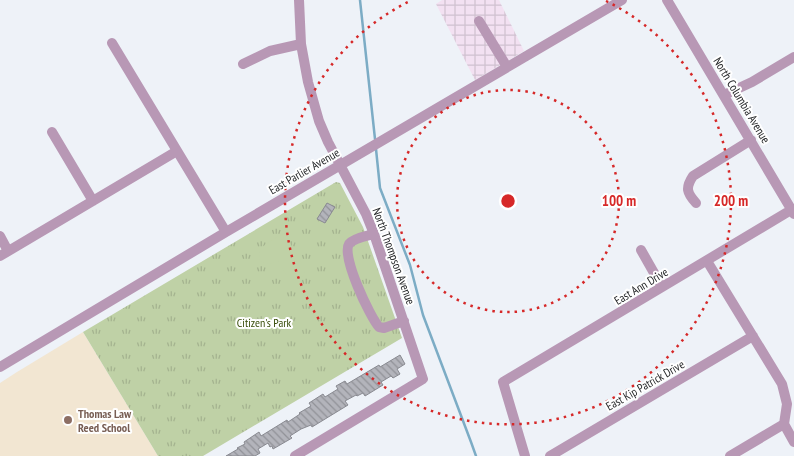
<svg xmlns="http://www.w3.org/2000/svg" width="794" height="456" font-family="'PT Sans Narrow',sans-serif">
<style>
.industrial{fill:url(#industrial-grid)}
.education{fill:#f2e6d2}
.grass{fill:url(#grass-tufts)}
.pitch{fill:#bfd1a6}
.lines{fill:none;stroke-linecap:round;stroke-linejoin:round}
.stream{stroke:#7cacc5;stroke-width:2.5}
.building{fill:url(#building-back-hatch);stroke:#898a91}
.minor{stroke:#b898b5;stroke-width:10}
.ring{fill:none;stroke:#d62828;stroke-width:2.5;stroke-dasharray:2.5 5}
.education-dot{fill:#8d6e63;stroke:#fff;stroke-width:2}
.labels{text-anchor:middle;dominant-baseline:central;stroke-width:4;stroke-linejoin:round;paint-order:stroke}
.street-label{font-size:12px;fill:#252729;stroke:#fff}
.park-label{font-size:12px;fill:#374c08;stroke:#fff}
.education-label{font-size:12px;font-weight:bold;fill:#785e54;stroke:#fff;text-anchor:start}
.centre{fill:#d62828;stroke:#fff;stroke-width:2.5}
.ring-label{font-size:15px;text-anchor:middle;font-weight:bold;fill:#d62828;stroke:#fff;stroke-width:4;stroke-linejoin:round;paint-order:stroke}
</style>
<defs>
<pattern id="industrial-grid" width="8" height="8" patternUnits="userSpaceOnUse" patternTransform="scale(1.25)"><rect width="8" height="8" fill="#f3e1f2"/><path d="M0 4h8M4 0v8" fill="none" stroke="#d0c1d0"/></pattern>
<pattern id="grass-tufts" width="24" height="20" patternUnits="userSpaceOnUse" patternTransform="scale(1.25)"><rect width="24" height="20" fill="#bfd1a6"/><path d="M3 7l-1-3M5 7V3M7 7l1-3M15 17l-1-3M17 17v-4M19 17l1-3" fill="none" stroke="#a4b38f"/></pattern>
<pattern id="building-back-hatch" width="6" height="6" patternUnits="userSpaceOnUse" patternTransform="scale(1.25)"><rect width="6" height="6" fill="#b3b4bb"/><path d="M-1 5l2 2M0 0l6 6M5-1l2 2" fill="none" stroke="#919298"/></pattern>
</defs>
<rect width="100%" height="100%" fill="#eef2f8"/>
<path class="industrial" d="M442,0H499L524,51L475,80L436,4Z"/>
<path class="education" d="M83,332L158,456H0V383L17,372Z"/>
<path class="grass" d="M336,182L340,183L341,185L363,227L402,338L203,456H158L83,332Z"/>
<path class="pitch" d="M284,233L305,268C305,272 304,276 300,278C289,286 283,267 278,260C271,264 267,266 260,260C255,246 274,240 284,233Z"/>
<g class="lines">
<path class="stream" d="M360,0L375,139
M376,149L380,188L410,265L423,315L471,442L476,456"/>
</g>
<path class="building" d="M327,203L335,207L325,223L317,219Z
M400,355L405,364L397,369L400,374L393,378L391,376L381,382L383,385L365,396L363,393L357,396L356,395L345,401L348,405L312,427L311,425L301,429L290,436L292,438L273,449L272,446L270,447L268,443L258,449L260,453L255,456H226L238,449L237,448L245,444L244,442L259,432L261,436L287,420L288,422L300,414L299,413L311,406L309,403L323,394L325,397L338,389L336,386L345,381L347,384L379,365L380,367Z"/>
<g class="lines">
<path class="minor" d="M667,0L794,214
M479,21L507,67
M112,43L226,232
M243,64L270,51L301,44
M724,95L752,82L794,57
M52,132L93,201
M696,203C687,193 685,188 693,176L751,140
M374,234C367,236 354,238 349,244C341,256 370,317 379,327L384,328L404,321
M0,236L8,251
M641,250L662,287
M0,256L177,151
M707,261L782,384L787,404L784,424L794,442
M0,367L226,232L622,0
M295,456L423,379L374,234L366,214L328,142L319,121L308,82L301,44L299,0
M525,456L503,382L791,210
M550,456L753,336
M730,456L784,424"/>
</g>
<g class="ring">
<circle cx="508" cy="201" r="111"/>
<path d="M606 1A223 223 0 1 1 410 1"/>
</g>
<circle class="education-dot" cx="68" cy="420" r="5"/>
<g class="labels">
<g class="street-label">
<text transform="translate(742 100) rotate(59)">North Columbia Avenue</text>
<text transform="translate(304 171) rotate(-30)">East Parlier Avenue</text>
<text transform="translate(394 256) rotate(70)">North Thompson Avenue</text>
<text transform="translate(641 286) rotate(-31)">East Ann Drive</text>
<text transform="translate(645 385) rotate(-30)">East Kip Patrick Drive</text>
</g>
<g class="park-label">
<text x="264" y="322">Citizen's Park</text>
</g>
<g class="education-label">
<text x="78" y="413">Thomas Law<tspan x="78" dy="14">Reed School</tspan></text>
</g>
</g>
<circle cx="508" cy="201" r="8" class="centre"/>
<g class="ring-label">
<text x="619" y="206">100 m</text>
<text x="731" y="206">200 m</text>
</g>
</svg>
